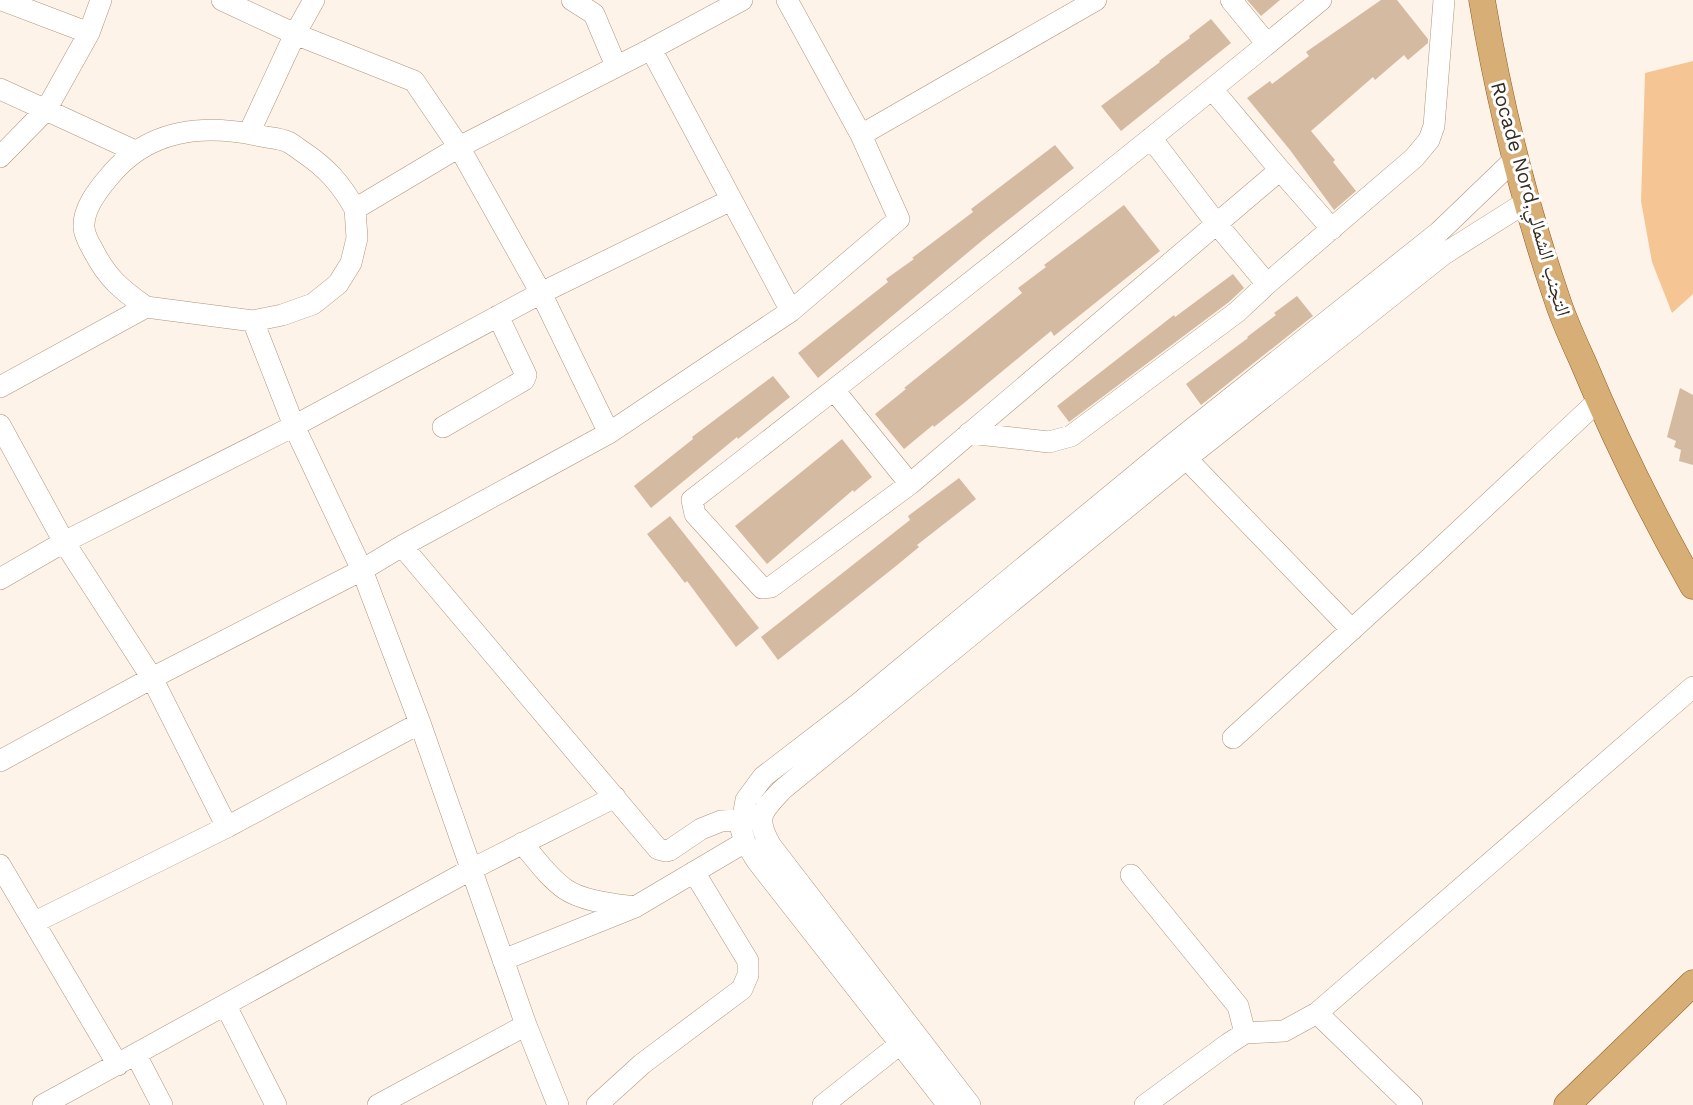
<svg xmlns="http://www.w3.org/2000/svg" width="1693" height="1105" font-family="'Work Sans','Noto Naskh Arabic',sans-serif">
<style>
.green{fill:#f6c594}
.building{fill:#d4baa1}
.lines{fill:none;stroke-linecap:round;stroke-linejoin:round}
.minor-casing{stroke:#ae957d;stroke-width:22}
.major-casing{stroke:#8e5d1e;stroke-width:27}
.minor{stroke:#fff;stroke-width:21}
.major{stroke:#d8ae77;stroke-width:26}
.labels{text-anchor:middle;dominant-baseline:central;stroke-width:6;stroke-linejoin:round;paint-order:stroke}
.street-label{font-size:20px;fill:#362c22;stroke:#fff}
</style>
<rect width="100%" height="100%" fill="#fef3e8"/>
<path class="green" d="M1693,61V294L1672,313L1652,262L1641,201L1645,73Z"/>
<path class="building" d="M1247,0H1280L1261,16Z
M1381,0H1397L1428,39V43L1408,60L1404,55L1375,80L1373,77L1311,131L1335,160L1333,162L1356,191L1334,210L1290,150L1247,98L1270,81L1272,84L1309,56L1306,52Z
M1211,19L1231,43L1121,131L1101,106L1160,62L1159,61L1190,38L1189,36Z
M1055,145L1074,168L984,239L818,378L798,353L888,282L886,279L914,259L912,258L973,212L971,209Z
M1124,205L1160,251L1054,336L1051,331L964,403L934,427L933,425L904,449L875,414L906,389L904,388L1022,293L1018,288L1046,267L1044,265Z
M1233,274L1244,288L1229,302L1069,422L1057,406L1174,315L1175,317Z
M1297,296L1313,316L1201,405L1186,384L1248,338L1247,337L1276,315L1274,313Z
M773,376L790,397L738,439L737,437L651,508L634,486L693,439L692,437Z
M1680,388L1693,395V465L1679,461L1681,450L1674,447L1676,441L1667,437Z
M842,439L872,477L854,492L853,490L767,564L735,526Z
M959,478L976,499L917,545L919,547L896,566L778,660L761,637L910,520L908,516Z
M670,516L759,628L736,647L687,581L685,583L647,534Z"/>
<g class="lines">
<g class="minor-casing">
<path id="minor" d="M2,0L89,33
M222,0L295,34L249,133
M572,0L594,14L616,66
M787,0L861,135L899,219L791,311
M1231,0L1267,44
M651,49L742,0
M0,89L46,110L89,33L101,0
M1212,89L1280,170L910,484L771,587L762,588L695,514L692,500C904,336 1114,170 1321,0
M861,135L1096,0
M1151,138L1216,223L1267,284
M0,157L46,110L135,151
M1280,170L1332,229
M146,307C122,290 108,279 94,252C90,245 84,235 84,227C83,209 97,191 108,178C147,129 202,123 261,136C270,138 280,138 288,142C293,144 298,149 303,152C327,168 341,184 355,209
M253,321L294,426L362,570L420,723L526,1025L378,1105
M0,387L146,307L253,321L282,315L313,304L338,284L351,263L357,238L355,209L459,147L541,293L294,426L64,542L152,678L227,827
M834,390L910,484
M0,425L64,542L0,579
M443,427L524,380L526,375L498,316
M609,433L541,293L731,200
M969,433L1049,442L1071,436L1237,312L1267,284L1414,158L1429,140L1434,126L1444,0
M1177,449L1352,630
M402,546L658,849L666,851L670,850L701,829L721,821L754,819
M1233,738L1427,561L1599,400
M0,761L152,678L362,570L402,546L609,433L791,311L651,49L459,147L414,81L295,34L314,0
M522,843C535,858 548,877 565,889C582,901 613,904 634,907
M0,865L118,1065
M1131,875L1238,1006L1245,1033
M35,922L227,827L420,723
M503,960L635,907L745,842
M226,1006L276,1105
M1317,1013L1412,1105
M526,1025L558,1105
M136,1055L162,1105
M43,1105L470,870L615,797
M597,1105L642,1064L742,989L748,975V961L694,872
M823,1105L900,1044
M948,1105L757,861L745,842L741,829L746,800L763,777L858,704L1173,444L1439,232L1516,158
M970,1105L771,846C754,817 762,811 783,789L1186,459L1444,254L1528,201
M1145,1105L1228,1044L1245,1033L1284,1031L1317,1013L1693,687"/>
</g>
<g class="major-casing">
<path id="major" d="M1482,0C1499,101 1524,202 1557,299C1564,321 1574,342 1583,362C1615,439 1652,514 1693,586
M1567,1105L1693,983"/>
</g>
<use href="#minor" class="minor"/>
<use href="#major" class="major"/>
</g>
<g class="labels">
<g class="street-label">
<text transform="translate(1531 199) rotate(74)">Rocade Nord,التجنب الشمالي</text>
</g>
</g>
</svg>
